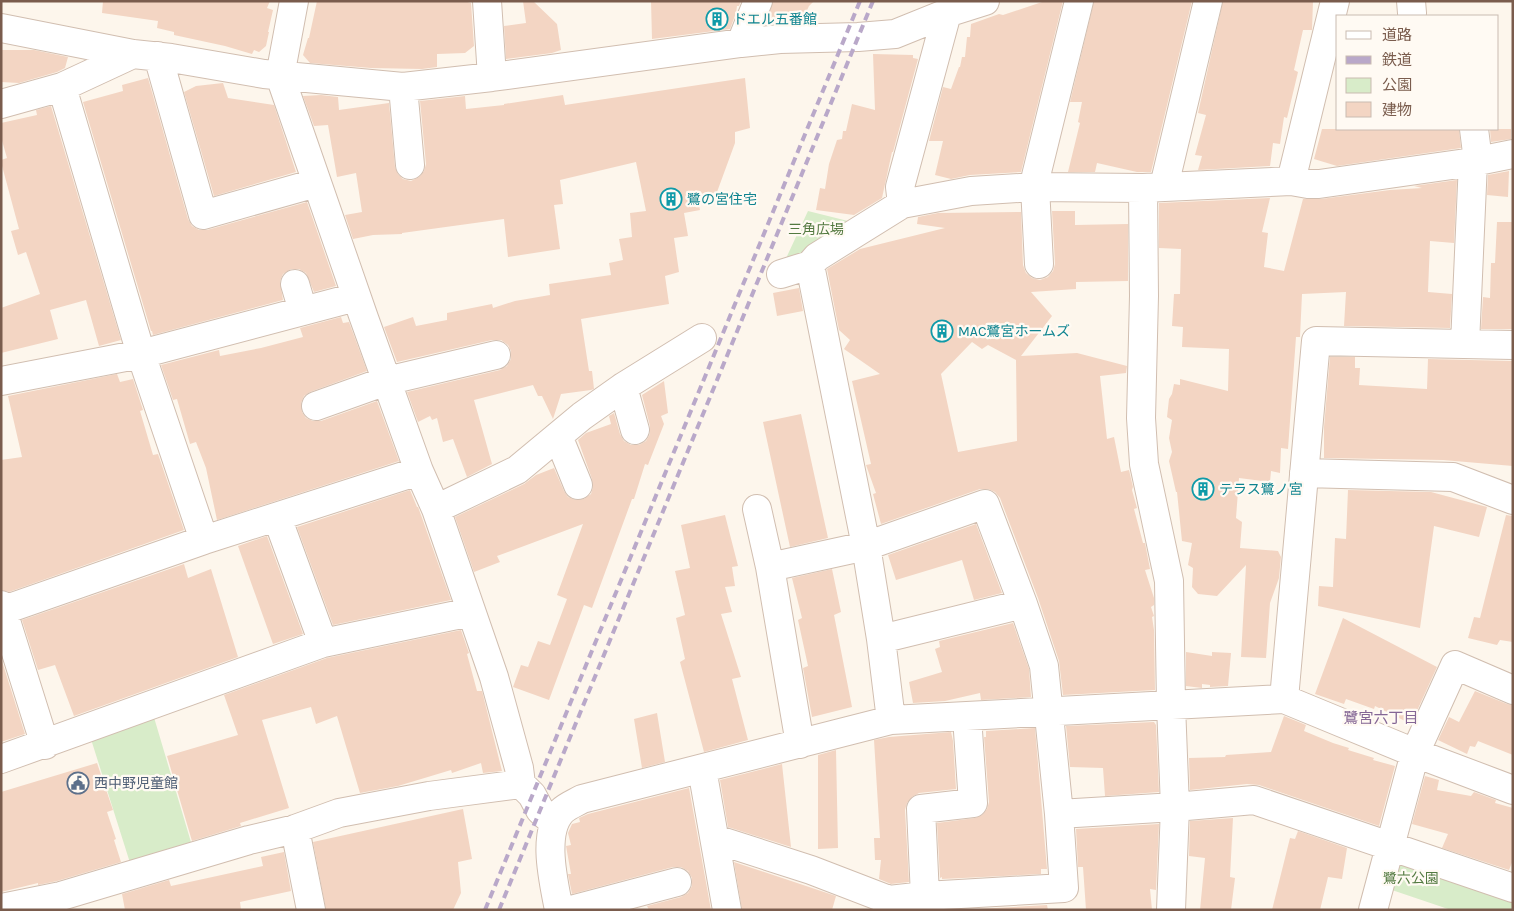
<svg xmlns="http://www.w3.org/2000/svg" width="1514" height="911" font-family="Karla,'Noto Sans JP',sans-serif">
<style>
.green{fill:#d8ecc9}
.building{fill:#f3d5c3;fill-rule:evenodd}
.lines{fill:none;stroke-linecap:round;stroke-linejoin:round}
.minor-casing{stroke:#d1beb0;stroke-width:30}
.minor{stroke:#fff;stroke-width:28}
.rail{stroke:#b9a8c9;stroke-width:4;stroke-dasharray:8 5;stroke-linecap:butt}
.labels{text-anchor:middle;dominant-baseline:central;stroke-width:4.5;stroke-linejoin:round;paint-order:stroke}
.culture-label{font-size:14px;fill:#0d838f;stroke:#fffaf3;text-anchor:start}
.park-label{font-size:14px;fill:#537a41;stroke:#fffaf3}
.service-label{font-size:14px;fill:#4e5e75;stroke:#fffaf3;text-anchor:start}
.neighbourhood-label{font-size:15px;fill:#846695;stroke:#fffaf3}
</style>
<rect width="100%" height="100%" fill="#fdf6ec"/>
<path class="green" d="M808,211L856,223L782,267Z
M153,714L193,849L131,866L90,736Z
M1396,859L1513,895V910H1451L1389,889Z"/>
<path class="building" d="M103,1H270L267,8L273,10L268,32H269L266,46L259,52L254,50L252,54L225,46L174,35V32L157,28L158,21L102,13Z
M317,1H464L471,3L474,46L465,53L437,54V67L422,69L371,68L310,63L303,55L308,38H309Z
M523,1H533L557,24L561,50L552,53L506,59L504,26L526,23Z
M651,1H741L739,6H737L736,13L730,29L652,39Z
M773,1H814L809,6L801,23L793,20L790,23H781L768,18Z
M1045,1H1063L1021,172L970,175L951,179L935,175L943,141H929L943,87L951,89L959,67H960L962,57H965L967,37H970L971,24L999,14L1003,15Z
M1094,1H1192L1151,172H1137L1097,163L1095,172H1068L1080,123L1078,122L1082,102H1070Z
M1223,1H1313L1312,30H1303L1294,70L1298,72L1287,118L1284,117L1280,144L1273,143L1270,166L1198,170L1202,156L1195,155L1206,115L1198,113Z
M1,50H34L68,57L65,68L57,72L19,83L1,82Z
M873,54L913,55V58L918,59L893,152H892L882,198L854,215L816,210L820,188L825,189L829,164L837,140L842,139L843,131H846L852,104L875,110Z
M148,78L188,219L192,226L199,230H207L307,202L336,286L314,292L306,273L299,269H291L283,274L280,281L283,300L153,335L152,331H151L83,102L123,91L122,85Z
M745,78L750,128L735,132V143L717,192L697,196L700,210L684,213L688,236L674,238L679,272L665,276L669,304L581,319L589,371H592L594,389L591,390L561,394L553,419L542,396H538L533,385L474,400L492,464L467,477L453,439L443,442L437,418L432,420L430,416L418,422L407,392L500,370L507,366L511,359V351L508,345L501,340H492L397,362L384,327L413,317L416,326L447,320V313L492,304L493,308L515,301L550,295L549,284L611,275L609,263L623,260L619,239L632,237L630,213L646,211L636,162L560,180L563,204L554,205L560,249L508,257L504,219L402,233V234L373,235L353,239L345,215L362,212L356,173L337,177L328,125L314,126L303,96L321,95L338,97L339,110L389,103L395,167L398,174L403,179L411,181L419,177L424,171L426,164L420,101L465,96L466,109L504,105V104L563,95L565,105Z
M223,83L228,98L274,105L296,172L214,196L184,92L196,86Z
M51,106L121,340L99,346L86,300L50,310L58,339L1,353V308L40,294L26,252L18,255L11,231L19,229L1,162V160L7,158L1,137V123L37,115L36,110Z
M1322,129H1459L1461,148L1337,166L1314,159Z
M1490,129H1511V139L1491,142Z
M1509,171L1508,197L1487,195L1488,175Z
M1457,180L1454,243L1430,241L1428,292L1452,294L1450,328L1344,326L1346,292L1302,294L1300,337H1296L1288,449L1281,448L1280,473L1271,471L1270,482L1239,478L1236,518L1242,522L1240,548L1278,551L1281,557L1279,578L1270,603L1266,658L1241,657L1246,565L1217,596L1198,594L1192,587L1193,568L1188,565L1192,543L1182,541L1177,492H1176L1169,461L1172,452L1169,438L1172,420L1167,417L1169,399L1172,394L1174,384L1180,385V379L1228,391L1229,349L1182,347L1183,327L1172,326L1174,294H1180L1181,249L1159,248V203L1270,198L1262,232L1268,233L1264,267L1284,271L1303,199H1321L1390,190L1422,188L1414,186Z
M1052,211H1075V225L1128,224V281L1076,282V289L1031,292L1052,316L1021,356L1077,353L1127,366L1126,373L1100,376L1107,439L1114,437L1121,472L1129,470L1133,487L1132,490L1137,508L1134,509L1143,543H1145L1150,569L1145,570L1154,598V605L1151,607L1154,616L1152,617L1154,630L1155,690L1063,695L1059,661L1038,598L1000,498L995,492L988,489H980L881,524L873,494L876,493L866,465L871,464L852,381L880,374L844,349L850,340L839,330L827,269L860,249L945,228L917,224L918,217L938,213L1021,212L1023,265L1026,273L1032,278L1040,280L1048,277L1053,271L1055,264ZM972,342L982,349L988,345L1016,360L1017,441L958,452L941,374Z
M1497,222H1513V329H1481L1483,297L1490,298L1491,263H1495Z
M799,288L803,311L777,316L773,293Z
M341,317L343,323L349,322L367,371L310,392L304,396L301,403L302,412L306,418L313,421H321L377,401L399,461L217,520L206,468L196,442L190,444L177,399L173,400L161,365L219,350L220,356L261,348L303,337L300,328Z
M1330,357H1355V368H1360L1359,385L1427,389L1428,359L1513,361V466L1443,460L1324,458V427Z
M117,374L120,382L133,379L143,410L140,411L153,455L158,454L184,530L9,592L1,590V460L22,457L8,396Z
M664,381L668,413L661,416L664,424L648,465L645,464L634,499H632L592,608L584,605L549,700L513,687L521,665L528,667L538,641L550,645L567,599L557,595L583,524L497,556L500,562L474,572L455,517L524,484L536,475L554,468L564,491L568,497L576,500L584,499L591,494L593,487L592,479L578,440L586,433L611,424L609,416L614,413L620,434L624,441L631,445H639L646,441L650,434V426L642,395Z
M801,414L828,538L790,547L763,422Z
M410,490L417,507H418L421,515L451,600L333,625L297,527Z
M1348,490L1431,492L1487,507L1479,537L1434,526L1420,628L1318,606L1319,586L1333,587L1335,538L1346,539Z
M725,515L738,566L732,567L735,586L725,587L732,612L721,614L741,677L732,679L748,740L704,752L680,662L685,659L676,618L685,615L675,571L690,568L681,525Z
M1506,515L1513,516V642L1500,640L1497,645L1468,638L1474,617L1480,618Z
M976,524L1002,593L974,600L962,560L896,580L888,555Z
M267,536L303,634L273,644L238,546Z
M184,564L188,578L211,569L238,657L74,716L55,665L38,670L22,620Z
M832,569L841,612L834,615L852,707L812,717L803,668L808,666L798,620L802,618L792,578Z
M1343,618L1437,667L1411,724L1375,706L1374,709L1346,699L1344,704L1315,694Z
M1013,623L1029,669L1031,697L981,700L980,693L945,701L913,703L909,682L942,672L935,649L940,647L939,641Z
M461,630L469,653L467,654L477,691H482L502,771L483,773L481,763L452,773L451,770L398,786L360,793L337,716L316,724L311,707L262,720L289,808L240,823L241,826L192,841L167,756L238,735L224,695L327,658Z
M1186,652L1212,656V652L1231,653L1228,686L1210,687V685L1202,684V688L1186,686Z
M1,658L25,734L1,742Z
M1475,691L1507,704L1513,705V755L1478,741L1475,747L1470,746L1467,754L1438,740L1449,717L1459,722Z
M657,713L665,762L642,768L634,719Z
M1284,716L1306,725L1304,731L1333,743L1349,748L1348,750L1374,758L1373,760L1395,766L1379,826L1259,785L1247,784L1190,790L1189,758L1225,757L1226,755L1271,752Z
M1154,722L1156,725L1159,792L1105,796L1103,768L1070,767L1066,726Z
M1035,728L1047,869H1041V874L942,879V877L940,878L937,823L975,818L982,815L987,809L989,802L984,737H986V731Z
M951,732L953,741L956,789L919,793L912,797L907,803L905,810L909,882L891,884L879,879L881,860H875L874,838H880L874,740L889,737Z
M836,750L838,848L818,849V755Z
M97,763L113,810L107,812L116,839L114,840L121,862L57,881L38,885V883L1,892V792Z
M782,764L791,847L728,827L720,780Z
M1425,776L1439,780L1437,790L1471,796L1474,792L1496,800L1495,803L1513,808V860L1509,870L1442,848L1448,834L1412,824Z
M689,788L711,910H649L647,906L681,897L688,893L692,886V878L688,871L681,867H673L572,894L568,874H571L566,846L571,845L568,833L572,824L580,822L579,818L588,814Z
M463,809L472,859L458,862L461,893L453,910H326L313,842Z
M1233,818L1230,877L1235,878L1231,910H1200L1205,858L1189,856L1190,821Z
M1159,824L1156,890L1150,889L1152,910H1086L1083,867H1078L1076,829Z
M1298,831L1347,848L1342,879L1328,877L1320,910H1272L1290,838L1295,839Z
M284,852L291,891L240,902L241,910H125L122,894L169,880L171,886L263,866L261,857Z
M734,862L836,896L832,910H742Z
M1047,905L1048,910H958Z"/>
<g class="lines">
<g class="minor-casing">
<path id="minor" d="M294,1L280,76L364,318L419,471L436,509L494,677L519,768L521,784L532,795L540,810L554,823
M487,1L492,77
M1411,1L1412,13
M1,28L133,54L171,58L264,74L403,87L492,77L741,43L780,39L858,37L895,34L947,13L985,1
M741,43L758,1
M158,56L203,215L316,183
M62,87L141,354L204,540
M403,87L410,165
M1,104L62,87L133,54
M1474,129L1478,161
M1291,181L1335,1
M1164,186L1208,1
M1143,188L1144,296L1141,418L1144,464L1169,581L1171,705L1175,807L1171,910
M902,204L900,187L947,13
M1039,264L1035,187L1036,176L1079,1
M781,274L810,265
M295,284L303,311
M1465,344L1473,162
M1,381L141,354L356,297
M623,387L635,430
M316,406L386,381L496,355
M558,436L578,485
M1304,473L1453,477L1513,500
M436,509L517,470L582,416L623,387L702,338
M757,509L770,567L800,744
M277,517L323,643
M770,567L866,546L985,504L1023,604L1044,666L1059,814L1064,888L925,896L889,900
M1,605L45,745
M1,611L204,540L419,471
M881,639L1023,604
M1284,699L1316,341L1513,345
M891,720L881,639L866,546L810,265L817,257L902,204L971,191L1035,187L1143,188L1291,181L1308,184H1319L1473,162L1513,154
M1,759L323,643L471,612
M702,769L727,910
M1059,814L1175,807L1254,800L1513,888
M295,829L311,910
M715,839L811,870L889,900L897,910
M925,896L921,809L973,803L967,717
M1,908L61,896L249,840L295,829L339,813L429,796L521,784
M559,910C554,883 541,833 562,811C567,806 575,803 582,799L891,720L1284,699L1415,753L1513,790
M571,910L677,882
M1373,910L1415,753L1455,665L1513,690"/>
</g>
<use href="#minor" class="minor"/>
<path class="rail" d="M485,910L860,1
M499,910L873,1"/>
</g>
<defs>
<g id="building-ring" transform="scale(1.125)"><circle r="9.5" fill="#fffaf3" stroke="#0f9aa8" stroke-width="1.5"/><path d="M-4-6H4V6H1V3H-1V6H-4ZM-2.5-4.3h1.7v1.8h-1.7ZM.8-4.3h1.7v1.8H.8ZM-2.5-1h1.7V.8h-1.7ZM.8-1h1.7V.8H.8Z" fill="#0f9aa8"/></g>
<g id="civic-ring" transform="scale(1.125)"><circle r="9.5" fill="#fffaf3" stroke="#5c6f8a" stroke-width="1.5"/><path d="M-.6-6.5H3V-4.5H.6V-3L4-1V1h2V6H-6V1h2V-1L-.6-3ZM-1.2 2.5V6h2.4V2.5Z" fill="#5c6f8a"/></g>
</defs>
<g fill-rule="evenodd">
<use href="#building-ring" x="717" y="19"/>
<use href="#building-ring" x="671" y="199"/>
<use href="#building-ring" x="942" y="331"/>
<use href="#building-ring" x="1203" y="489"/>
<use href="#civic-ring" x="78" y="783"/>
</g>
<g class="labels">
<g class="culture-label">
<text x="733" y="19">ドエル五番館</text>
<text x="687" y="199">鷺の宮住宅</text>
<text x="958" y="331">MAC鷺宮ホームズ</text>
<text x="1219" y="489">テラス鷺ノ宮</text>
</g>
<g class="park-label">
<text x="816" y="229">三角広場</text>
<text x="1411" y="878">鷺六公園</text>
</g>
<g class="service-label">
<text x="94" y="783">西中野児童館</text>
</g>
<g class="neighbourhood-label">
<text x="1381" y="718">鷺宮六丁目</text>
</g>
</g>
<rect width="1514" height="911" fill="none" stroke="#7a5c4d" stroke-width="5"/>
<rect x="1336" y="15" width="162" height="115" fill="#fffaf3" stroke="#cabbb1"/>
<rect x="1346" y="31" width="25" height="8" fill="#ffffff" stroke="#cabbb1"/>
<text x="1382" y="40" font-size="15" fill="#7a5c4d">道路</text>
<rect x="1346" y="56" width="25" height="8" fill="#b9a8c9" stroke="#cabbb1"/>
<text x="1382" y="65" font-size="15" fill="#7a5c4d">鉄道</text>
<rect x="1346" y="78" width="25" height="15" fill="#d8ecc9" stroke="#cabbb1"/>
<text x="1382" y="90" font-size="15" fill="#7a5c4d">公園</text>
<rect x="1346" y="102" width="25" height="15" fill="#f3d5c3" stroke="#cabbb1"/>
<text x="1382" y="115" font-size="15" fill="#7a5c4d">建物</text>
</svg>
